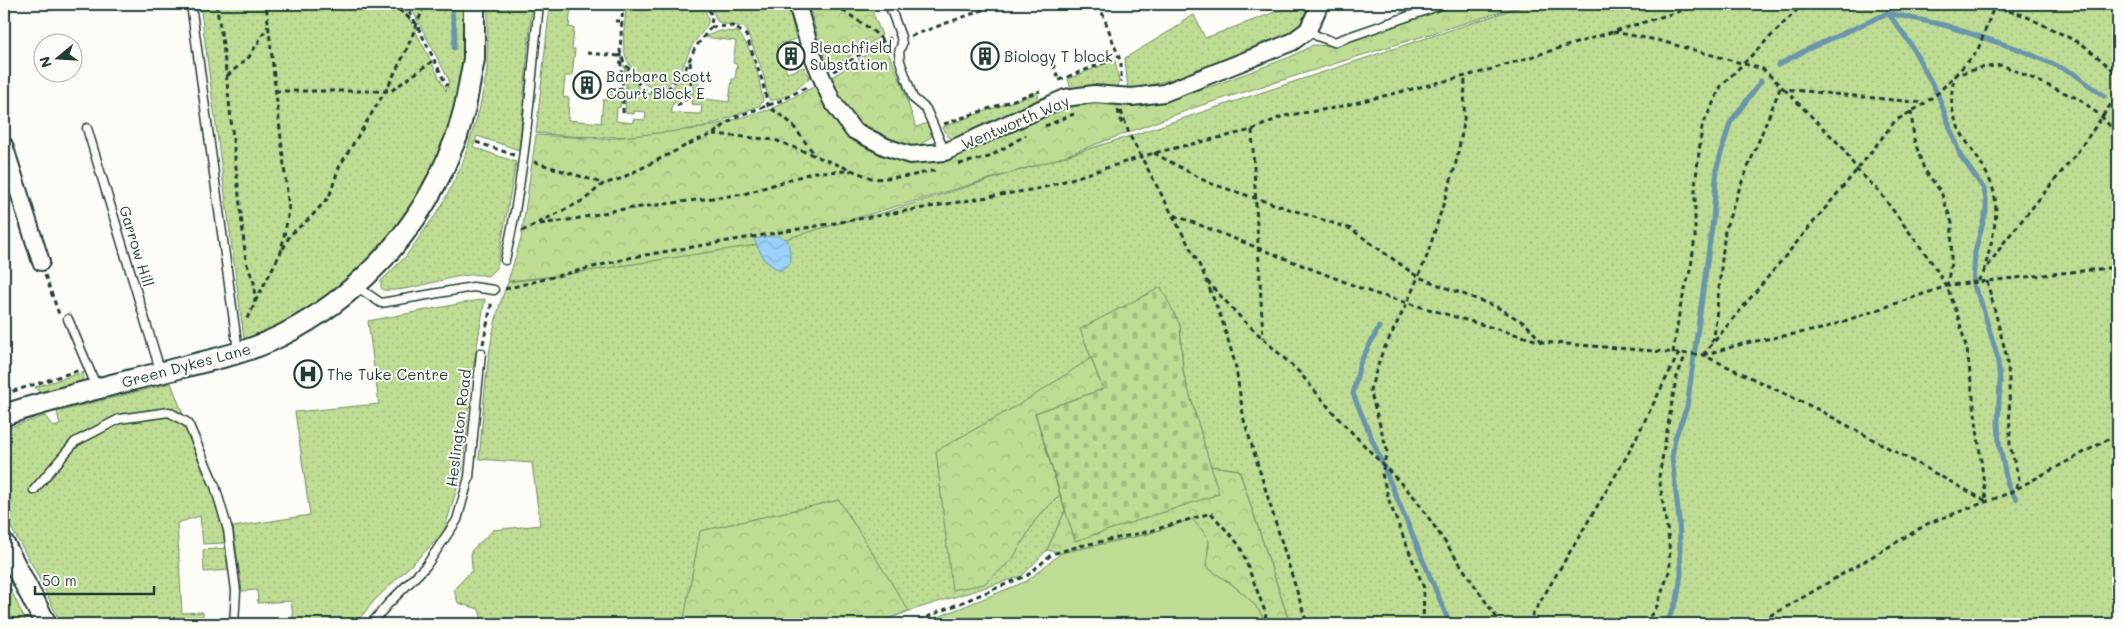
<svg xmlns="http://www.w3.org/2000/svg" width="2122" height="628" font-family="Mali,sans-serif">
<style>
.grass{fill:url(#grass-dots);stroke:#6f8c64}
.forest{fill:url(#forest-crowns);stroke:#6f8c64}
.cemetery{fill:url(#cemetery-stones);stroke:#6f8c64}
.garden{fill:#bfdc94;stroke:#6f8c64}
.water{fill:url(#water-waves);stroke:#6996ab}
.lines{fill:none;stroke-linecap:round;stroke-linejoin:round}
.stream{stroke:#6996ab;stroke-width:5}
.service-casing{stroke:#1f3d34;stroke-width:11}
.minor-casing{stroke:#1f3d34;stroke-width:20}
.tertiary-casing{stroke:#1f3d34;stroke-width:24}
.path{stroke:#1f3d34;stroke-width:3;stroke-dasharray:5 4;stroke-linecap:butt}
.service{stroke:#fdfcf7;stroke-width:8}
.minor{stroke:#fdfcf7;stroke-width:16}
.tertiary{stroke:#fdfcf7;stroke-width:20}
.tertiary-bridge-casing{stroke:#1f3d34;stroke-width:24;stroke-linecap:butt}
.tertiary-bridge{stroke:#fdfcf7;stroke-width:20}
.labels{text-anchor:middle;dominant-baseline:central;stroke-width:4;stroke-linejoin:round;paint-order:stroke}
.poi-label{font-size:15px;fill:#1f3d34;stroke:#fdfcf7;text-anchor:start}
.street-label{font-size:15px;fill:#1f3d34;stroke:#fdfcf7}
</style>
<defs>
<pattern id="grass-dots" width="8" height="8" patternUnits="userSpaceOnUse" patternTransform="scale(1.25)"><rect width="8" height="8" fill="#bfdc94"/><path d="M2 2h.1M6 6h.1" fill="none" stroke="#a4be80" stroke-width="1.8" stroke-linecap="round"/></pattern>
<pattern id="forest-crowns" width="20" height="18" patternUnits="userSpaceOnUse" patternTransform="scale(1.25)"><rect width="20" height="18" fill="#bfdc94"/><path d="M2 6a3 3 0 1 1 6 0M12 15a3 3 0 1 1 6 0" fill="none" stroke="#a4be80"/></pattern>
<pattern id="cemetery-stones" width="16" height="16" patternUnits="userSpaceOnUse" patternTransform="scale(1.25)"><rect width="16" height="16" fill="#bfdc94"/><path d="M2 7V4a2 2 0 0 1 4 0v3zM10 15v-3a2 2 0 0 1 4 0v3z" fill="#a4be80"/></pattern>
<pattern id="water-waves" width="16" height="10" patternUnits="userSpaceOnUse" patternTransform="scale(1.25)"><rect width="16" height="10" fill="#9bd2fa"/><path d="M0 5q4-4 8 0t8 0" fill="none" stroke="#85b5d7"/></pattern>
</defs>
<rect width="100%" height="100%" fill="#fdfcf7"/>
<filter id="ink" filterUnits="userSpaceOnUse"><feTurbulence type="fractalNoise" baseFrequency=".02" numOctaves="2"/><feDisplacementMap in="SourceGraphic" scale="10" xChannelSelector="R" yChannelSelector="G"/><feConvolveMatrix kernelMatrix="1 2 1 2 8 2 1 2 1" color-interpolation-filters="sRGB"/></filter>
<g filter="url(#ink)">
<path class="grass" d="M200,4H400L406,12L446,91L449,80L409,4H464C464,19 465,34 464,49C457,138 409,235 338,288C323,300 306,310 290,319C276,327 259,333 244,339Z
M488,4H532L519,150L477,136L473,147L516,162L497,267L488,276C458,269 416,293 383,290L381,287V281L406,256L441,207L462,165L479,111L487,71Z
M550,4H576H571L569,27L574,28L572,49H575L572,76H565L563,97L569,98L568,120L601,123L603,100H608L609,95L618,94L621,96L620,107L617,108L616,121L633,123V119L645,120L646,112L634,111V114L625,113L626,83L624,65C641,100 658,105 685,75L688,76L685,95L672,105L671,113L701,114L702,105L691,104L694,77H699L697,98L729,102L732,79H735L737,64L733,63L736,41L703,37L720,31L738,32C754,51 759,77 763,101L759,106C740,113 720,123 701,127C646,139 591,139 536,133Z
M626,4L703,5C705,11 709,16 708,22C706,29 697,38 693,44C688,52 686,61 682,68C672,87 652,96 637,77C632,69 625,59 624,49C622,35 626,19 626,4Z
M710,4H788L796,39L777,45L787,73L804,67L810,77C800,87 785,101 770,100C765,93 766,85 764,77C759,60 752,44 745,28C735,24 725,26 717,21Z
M1297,4H1314C1300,48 1169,80 1128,91L1125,58L1180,25L1183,20L1194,15L1205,38Z
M1399,4H1434L1411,12L1401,11Z
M1529,4H2118V624H1290L1239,470L1210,466L1183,372L1180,325L1103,389L1035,413L1065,511L1047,550L1022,576L909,611L875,624H483L479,609L458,603L454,589L472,570L471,551L493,530L540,525L532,463L479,459C485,400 485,337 508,282L556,276L723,249L879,214L1130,136Z
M822,51L855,53L831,68L825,61Z
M1115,60L1119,81L1118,89L1085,86L1071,89L1068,79Z
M1037,92L1039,99L954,140L948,137L943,127Z
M485,299L470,386L467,428L462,472L443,534L374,601L355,624H294L291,601L258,603L257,590L242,591L233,527L310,515L295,412L379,404L368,321Z
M84,372L82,382L41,394L35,387Z
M171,383L211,487L224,529L225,543L203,544L200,516L177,523L182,613L203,612V624H61L35,570L4,515V429L45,416L53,427L60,425L57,412Z
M227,548L229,570L204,572L203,550Z"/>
<path class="forest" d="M808,4H869L882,35L855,53L822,51Z
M1451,4H1526L1196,107L1054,160L775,242L556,276L508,281L521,239L536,135L605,139L703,128L769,110L817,85L849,134L878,154L912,161H941L1014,131L1051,110L1085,101L1133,106L1164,101L1215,85L1290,57L1313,45L1335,46L1400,20Z
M884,43L901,82L916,127L928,123L932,136L917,147C870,141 849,120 829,79Z
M1091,358L1103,389L1035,413L1060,495L1036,519L1012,560L984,584L952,590L936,451L1027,400Z
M1210,466L1239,470L1290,624H1266C1256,598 1228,582 1206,567L1209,541L1192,520L1148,534L1061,553L1047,550L1065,511Z
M839,500L909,611L875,624H683L700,531Z"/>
<path class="cemetery" d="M1161,287L1180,325L1183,372L1219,494L1075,541L1035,413L1103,389L1080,329Z"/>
<path class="garden" d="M1192,519C1212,540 1209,539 1206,567C1228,582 1256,598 1266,624H921L1027,581L1061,553L1148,534Z
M9,586L27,624H9L4,614V589Z"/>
<path class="water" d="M771,236H779L788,240L791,262L780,271L764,260L754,239Z"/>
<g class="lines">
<path class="stream" d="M451,4L455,33L454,48
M1888,4V13L1910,43L1938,95L1960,155L1984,189L1986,200V211L1975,252L1973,285L1980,299L1997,355L2000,380L1998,422L1999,443L2008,486L2016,499
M1778,65L1806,50L1888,13L1944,25L2018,49L2073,73L2104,96
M1379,327L1360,363L1353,394L1450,624
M1666,624L1677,600L1681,574L1679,519L1672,458L1675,438L1687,407L1713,219L1717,167L1730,123L1761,81"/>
<g class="service-casing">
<path id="service" d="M191,4L238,351
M889,4L901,37L902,44L899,52L900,61L913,98L926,109L945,152
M1308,30L1317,36L1334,42L1444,4
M87,128L161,373
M505,260C525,177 530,89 539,4
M356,286L381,303L473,287L494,290
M68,319L97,388
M34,490L75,442L119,419L169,412L188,423L215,486L228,530L236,591L234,624
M371,624L388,604L426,566L457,520L469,477L481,353"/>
</g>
<g class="minor-casing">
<path id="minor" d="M797,4L811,51L822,78L832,101L853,130L886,147L910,155L945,152L1065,98L1094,94L1132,97L1164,93L1292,42L1308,30L1320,4
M4,145L41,262"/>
</g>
<g class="tertiary-casing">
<path id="tertiary" d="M465,107L474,59V4
M4,415C62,396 121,383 179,368C210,360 241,354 270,341C341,309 402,250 437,181C445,167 450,151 457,136
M4,544L46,624"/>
</g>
<path class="path" d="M216,4L223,44L246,262L254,282L255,304L246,320
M392,4L415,23
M404,4L417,25L447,86
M623,4L620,51L624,62L640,86L646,90L657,93L667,89L684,72L695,48L711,27L712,16L706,4
M836,4C850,18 870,25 883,41
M1099,4L1121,63V82
M1983,4L2023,15L2082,44L2118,74
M615,21H622
M711,27L733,26L746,35L762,80L768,106L791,123L815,155
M1613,32L1657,40L1763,69L1784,89L1924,103
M911,36L999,4
M587,53L620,56
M1053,64L1059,80
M834,71L878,43L891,38
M227,76L249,57L268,26
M1059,80L1119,57
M1784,89L1843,148L1857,170L1878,190L1933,264L1946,286
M275,91H391L434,60
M609,91L623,88L620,54
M677,106L689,97L691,81L690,60
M1118,110L1121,122L1124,124
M1121,111L1130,136L1202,270L1222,320L1235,363L1244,420L1307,624
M1911,111L1914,139L1924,169L1941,192L1952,223L1951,262L1947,287L1957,313L1967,350L1986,500
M623,113V88
M944,124L1040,91
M1045,126L1074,114
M1252,130L1263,338
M713,134L775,140L874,179L910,176L936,170
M476,142L514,155
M1154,153L1209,183L1351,229L1418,277L1497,307L1526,324L1542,342
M534,162L602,183
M959,164L989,157L1026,135
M1174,215L1373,293L1542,342L1703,355L1819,410L1986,501
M540,224L575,219L617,210L744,194L814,172L851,171
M522,231L584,200L603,184L620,179L695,141L713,134L735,117L780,101L809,86
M283,249L290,235L310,218L329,197L339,167L386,90L406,51L425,4
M1984,272C1990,245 2001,216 1993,189C1979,145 1940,130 1955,75L1980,68L2002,65L2081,100L2102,117L2118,135
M45,275L59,314
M1207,281L1242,319L1299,372L1337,417L1415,498L1501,624
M1978,281L2005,241L2077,153L2118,94
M1987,281L2006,354L2009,377L2010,446L2019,479L2016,488
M505,289L633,257L1042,188L1154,153L1252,130L1283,116L1334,108L1482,72L1703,4
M255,302L281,252L289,210L266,4
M1711,342L1714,338L1725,230L1740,187L1781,86
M483,344L492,301
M1673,353L1680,308L1691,267L1695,237V186L1702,127L1721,86L1803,4
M1703,355L1857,170L1895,121L1924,104L1939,92L1977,52L1995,4
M1703,355L1746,343L1821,329L1950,285L2118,267
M4,394L80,370
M910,624L1028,575L1052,554L1080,546L1150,531L1211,513L1240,546L1266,614L1264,624
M1423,624L1424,588L1390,504L1382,474L1387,450L1370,390L1382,353L1407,303L1427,256L1455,167L1464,123L1465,76
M1527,624L1627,456L1679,353
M1645,624L1657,606L1670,569L1669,541L1659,477L1676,379L1686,354
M1754,624L1790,605L1929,523L2007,494L2118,434"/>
<use href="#service" class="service"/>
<use href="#minor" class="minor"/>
<use href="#tertiary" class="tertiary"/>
<g class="tertiary-bridge-casing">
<path id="tertiary-bridge" d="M457,136L465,107"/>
</g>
<use href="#tertiary-bridge" class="tertiary-bridge"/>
</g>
</g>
<defs>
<g id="building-ring" transform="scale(1.4375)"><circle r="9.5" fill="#fdfcf7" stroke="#1f3d34" stroke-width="1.5"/><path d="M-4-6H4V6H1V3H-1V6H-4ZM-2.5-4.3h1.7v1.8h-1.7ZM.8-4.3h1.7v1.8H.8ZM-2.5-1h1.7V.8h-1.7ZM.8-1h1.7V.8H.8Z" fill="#1f3d34"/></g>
<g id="hospital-ring" transform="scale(1.4375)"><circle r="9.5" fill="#fdfcf7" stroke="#1f3d34" stroke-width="1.5"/><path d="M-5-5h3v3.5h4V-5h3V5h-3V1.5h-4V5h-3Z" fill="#1f3d34"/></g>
</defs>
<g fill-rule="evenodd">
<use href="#building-ring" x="791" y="56"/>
<use href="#building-ring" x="985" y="56"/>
<use href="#building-ring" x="587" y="85"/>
<use href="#hospital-ring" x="308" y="374"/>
</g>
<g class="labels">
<g class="poi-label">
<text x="810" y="47">Bleachfield<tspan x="810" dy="17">Substation</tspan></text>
<text x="1004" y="56">Biology T block</text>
<text x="606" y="76">Barbara Scott<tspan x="606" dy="17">Court Block E</tspan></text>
<text x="327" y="374">The Tuke Centre</text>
</g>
<g class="street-label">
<text transform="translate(1015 122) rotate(-23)">Wentworth Way</text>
<text transform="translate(137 246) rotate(73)">Garrow Hill</text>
<text transform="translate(186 365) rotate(-15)">Green Dykes Lane</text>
<text transform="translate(458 428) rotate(-83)">Heslington Road</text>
</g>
</g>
<rect width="2122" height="628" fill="none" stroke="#fdfcf7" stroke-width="20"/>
<rect x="10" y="10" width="2102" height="608" fill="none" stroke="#1f3d34" stroke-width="2" filter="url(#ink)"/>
<g transform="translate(58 58) rotate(252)"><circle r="24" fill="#fdfcf7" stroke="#a4b0a9"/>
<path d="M0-4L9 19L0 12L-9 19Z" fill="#1f3d34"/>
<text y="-8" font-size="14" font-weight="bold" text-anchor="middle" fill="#1f3d34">N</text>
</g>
<path d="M35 586v8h119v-8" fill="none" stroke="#1f3d34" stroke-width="2.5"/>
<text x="42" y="586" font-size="15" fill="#1f3d34" stroke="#fdfcf7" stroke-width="4" paint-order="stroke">50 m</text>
</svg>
